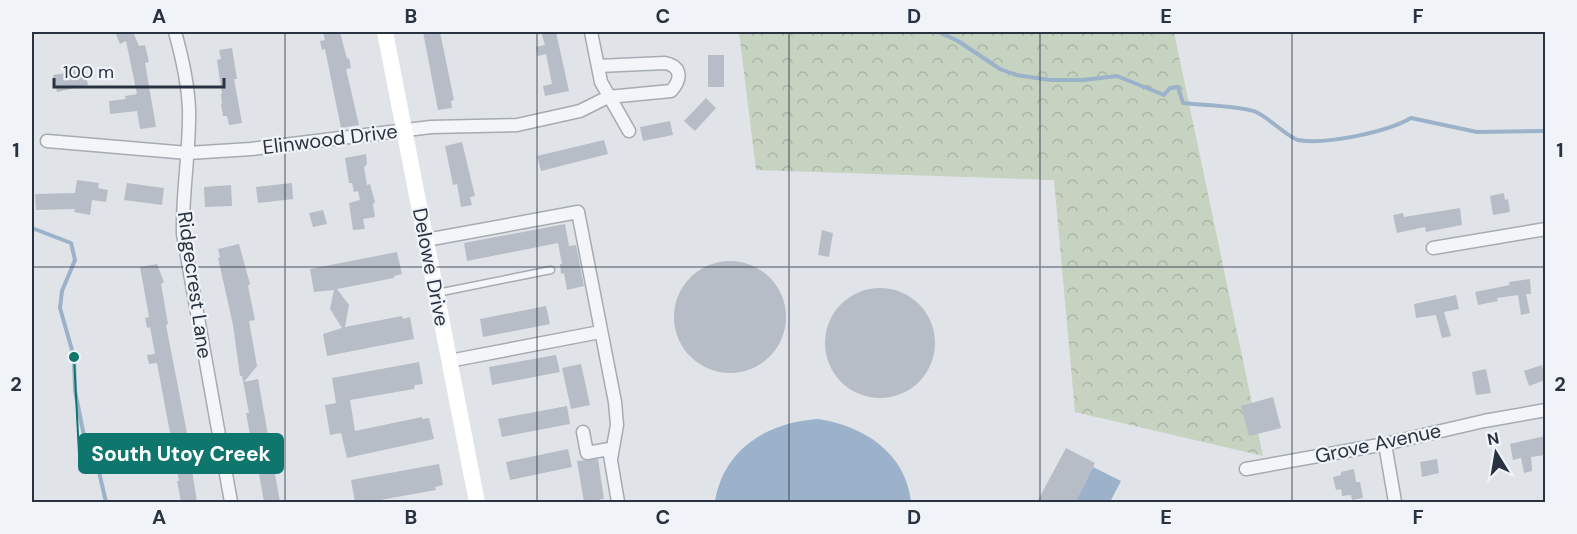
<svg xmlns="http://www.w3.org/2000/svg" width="1577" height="534" font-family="'DM Sans',sans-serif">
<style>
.forest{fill:url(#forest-crowns)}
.water{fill:#9bb2ca}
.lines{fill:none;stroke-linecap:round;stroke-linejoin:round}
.stream{stroke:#9bb2ca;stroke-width:4}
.building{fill:#b7bdc6}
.lane-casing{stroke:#a5abb3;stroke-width:9}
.street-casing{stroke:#a5abb3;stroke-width:15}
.lane{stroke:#f3f5f8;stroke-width:6}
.street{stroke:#f3f5f8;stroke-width:12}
.secondary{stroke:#fff;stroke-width:16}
.grid{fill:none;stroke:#293241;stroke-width:1.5;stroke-opacity:0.55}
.labels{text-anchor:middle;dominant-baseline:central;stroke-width:4.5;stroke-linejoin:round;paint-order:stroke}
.street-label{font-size:20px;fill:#293241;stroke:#f0f3f7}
.leader{fill:none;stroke:#0f766e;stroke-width:2}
.callout-dot{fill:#0f766e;stroke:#f0f3f7;stroke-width:2}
.callout{fill:#0f766e;stroke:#0f766e;stroke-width:2}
.callout-label{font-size:21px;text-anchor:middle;font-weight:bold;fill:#fff}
.neatline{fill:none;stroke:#293241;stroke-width:2}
.grid-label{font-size:20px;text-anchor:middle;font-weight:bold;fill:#293241}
</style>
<defs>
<pattern id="forest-crowns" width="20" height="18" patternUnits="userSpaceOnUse" patternTransform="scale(1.5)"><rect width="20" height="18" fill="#c6d3c1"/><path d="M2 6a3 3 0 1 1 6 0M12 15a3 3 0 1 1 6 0" fill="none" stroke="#aab6a7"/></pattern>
</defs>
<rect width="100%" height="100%" fill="#e0e4e9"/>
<path class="forest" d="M739,32H1174L1263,456L1075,412L1054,180L756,170Z"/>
<path class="water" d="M818,419C864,426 906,453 911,502H715C723,449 768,422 818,419Z
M1093,467L1121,481L1110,502H1075Z"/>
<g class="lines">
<path class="stream" d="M939,32L958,41L1000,69L1016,75L1050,80H1083L1117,76L1164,95L1170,88L1178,87L1183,103C1198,105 1245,106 1256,112C1268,117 1289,138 1298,140C1326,145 1387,132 1411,118L1477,132L1546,131
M32,228L71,243L75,260L62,291L60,308L74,357L75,391L85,441L99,472L106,502"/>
</g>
<path class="building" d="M115,32H133L139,46L145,45L149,62L145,63L156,127L140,129L137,111L110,114L109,101L126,99L125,96L137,94L126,41L120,44Z
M323,32H340L347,59L349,58L351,68L346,69L359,125L341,128L325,49L322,50L320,41L325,40Z
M423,32H440L454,100L451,101L452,108L438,110Z
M541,32H556L569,91L545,96L543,86L552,84L546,54L538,56L536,47L545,45Z
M232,48L237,79H234L242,123L229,125L227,116H223L221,104H222L221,94H222L217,60L221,59L219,50Z
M708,55H724V87H708Z
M74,66L75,72L85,70L88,85L57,92L53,75L65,73L64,68Z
M706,98L716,108L695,131L684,121Z
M670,121L673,135L643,141L640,127Z
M604,140L608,154L541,171L537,156Z
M462,142L475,196L470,197L472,205L461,207L457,184L453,185L445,146Z
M366,154L367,164L364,167L367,185L370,184L375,202L373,204L375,217L363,219L365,229L353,230L349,203L360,200L358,191L354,192L352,183H349L345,158Z
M77,180L99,183L98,188L108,190L106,202L92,200L90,215L74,212L75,209L36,210L35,194L75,193Z
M127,183L164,188L162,205L124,200Z
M292,183L293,199L258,203L256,187Z
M231,185L232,206L205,207L204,187Z
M1504,193L1505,200L1508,199L1510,212L1493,215L1490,196Z
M1460,208L1462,225L1426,232L1425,227L1397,233L1393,215L1403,213L1404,217Z
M323,210L327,224L313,227L309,213Z
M565,224L569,246L576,245L584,286L567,290L564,273L561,274L560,264H562L558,243L467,261L464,243Z
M822,230L833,233L829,257L818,255Z
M239,244L250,284L248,286L255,320L249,321L257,366L244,382L258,379L280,502H264L253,440H251L246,413H249L242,376H240L233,325L218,258L220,257L218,249Z
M397,252L402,274L394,276V278L337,289L349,305L345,327L402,316L403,319L410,317L414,339L327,356L323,334L342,328L330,309L334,290L314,292L310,269Z
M674 317a56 56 0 1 1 112 0a56 56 0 1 1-112 0Z
M157,264L164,282L161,284L168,324L166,325L193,464H191L197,502H181L177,481H179L157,363L149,364L147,355L155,354L150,327L147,328L145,318L149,317L140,267Z
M1530,279L1531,294H1526L1530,313L1521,315L1518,295L1497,298L1498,301L1478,305L1475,292L1510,285L1509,282Z
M825 343a55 55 0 1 1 110 0a55 55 0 1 1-110 0Z
M1456,295L1459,309L1444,312L1451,336L1442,338L1436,315L1416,318L1414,304Z
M546,306L550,324L483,337L480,319Z
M556,355L560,372L492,385L489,367Z
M419,362L423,384L415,385L414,389L350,400L355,431L422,417V419L429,418L434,439L347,458L341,433L330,435L325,405L336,403L332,378Z
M581,364L590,405L571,409L562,368Z
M1542,365L1545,380L1529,386L1524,371Z
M1486,369L1491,393L1476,395L1472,372Z
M1273,397L1281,428L1249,436L1241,406Z
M567,406L570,424L502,437L498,419Z
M1545,436V455L1531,457L1532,471L1524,473L1521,458L1513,460L1510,444Z
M1066,448L1095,463L1075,502H1037Z
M568,449L572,467L510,480L506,462Z
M598,459L604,499L584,502L577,461Z
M1437,459L1439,473L1422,477L1420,462Z
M439,464L443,485L435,487L436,490L369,502H355L351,480Z
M1354,469L1356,482H1360L1363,498L1352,500L1351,495L1342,496L1341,489L1336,490L1333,477L1341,475V472Z"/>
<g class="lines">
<g class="lane-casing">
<path id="lane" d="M437,293L551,270"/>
</g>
<g class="street-casing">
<path id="street" d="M175,32C182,57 188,83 189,109C190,151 182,192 183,234L231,502
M591,32L601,82L629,131
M47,141L188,153L251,149L431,127L517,125L580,111L608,97L671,91C681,80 683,67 665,63L598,66
M426,240L578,212L615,402L617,425L611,459
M1433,248L1546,229
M449,361L600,332
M583,432L587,453L609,449L618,502
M1385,444L1395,502
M1246,469L1385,444L1484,421L1546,410"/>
</g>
<use href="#lane" class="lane"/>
<use href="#street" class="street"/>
<path class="secondary" d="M385,32L477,502"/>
</g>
<path class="grid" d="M285,32V502M537,32V502M789,32V502M1040,32V502M1292,32V502M32,267H1546"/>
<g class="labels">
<g class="street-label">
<text transform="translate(330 139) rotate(-7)">Elinwood Drive</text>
<text transform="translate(431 267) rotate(79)">Delowe Drive</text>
<text transform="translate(195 285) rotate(82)">Ridgecrest Lane</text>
<text transform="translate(1378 443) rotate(-12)">Grove Avenue</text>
</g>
</g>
<path class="leader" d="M74 357L79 454"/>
<circle class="callout-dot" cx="74" cy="357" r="6"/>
<rect class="callout" x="79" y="434" width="204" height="39" rx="6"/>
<g class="callout-label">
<text x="181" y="461">South Utoy Creek</text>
</g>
<rect width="1577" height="534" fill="none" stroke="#f0f3f7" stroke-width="66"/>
<g transform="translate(1496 453) rotate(349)" stroke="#f0f3f7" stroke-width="4.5" paint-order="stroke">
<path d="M0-4.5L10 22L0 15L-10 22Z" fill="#293241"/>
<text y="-9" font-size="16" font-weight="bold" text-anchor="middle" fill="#293241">N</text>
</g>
<path d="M54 78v9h170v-9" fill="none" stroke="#293241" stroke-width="3"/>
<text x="63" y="78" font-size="18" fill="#293241" stroke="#f0f3f7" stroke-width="4.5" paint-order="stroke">100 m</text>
<rect x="33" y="33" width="1511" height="468" class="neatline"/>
<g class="grid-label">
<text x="159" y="23">A</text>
<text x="411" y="23">B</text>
<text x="663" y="23">C</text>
<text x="914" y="23">D</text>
<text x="1166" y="23">E</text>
<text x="1418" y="23">F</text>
<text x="16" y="157">1</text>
<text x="1560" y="157">1</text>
<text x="16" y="391">2</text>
<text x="1560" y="391">2</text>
<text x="159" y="524">A</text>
<text x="411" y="524">B</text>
<text x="663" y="524">C</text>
<text x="914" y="524">D</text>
<text x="1166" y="524">E</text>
<text x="1418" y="524">F</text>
</g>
</svg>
